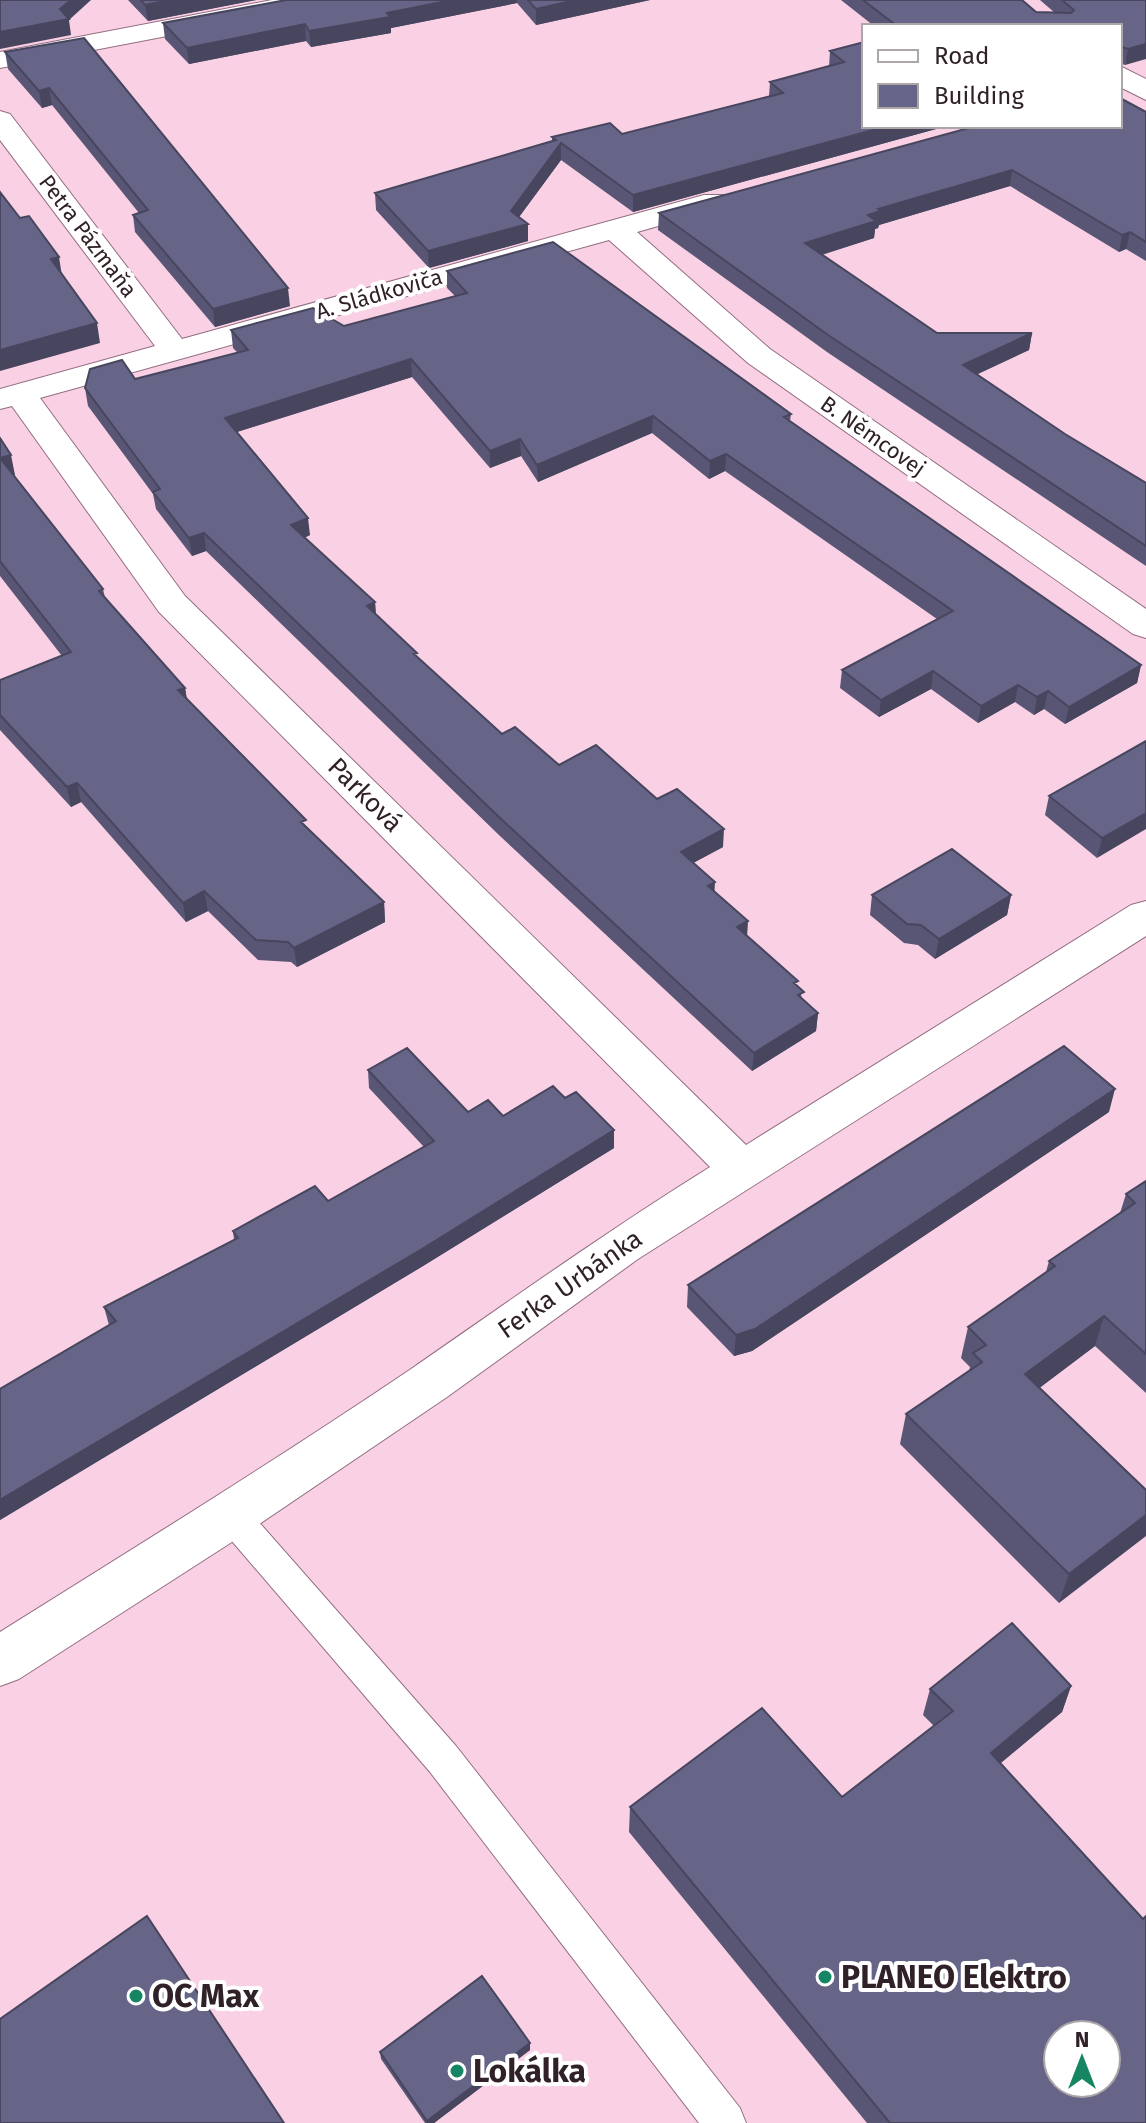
<svg xmlns="http://www.w3.org/2000/svg" width="1146" height="2123" font-family="'Fira Sans',sans-serif">
<style>
.lines{fill:none;stroke-linecap:round;stroke-linejoin:round}
.service-casing{stroke:#926d80;stroke-width:2}
.minor-casing{stroke:#926d80;stroke-width:2}
.service{fill:#fff;fill-rule:evenodd}
.minor{fill:#fff;fill-rule:evenodd}
.wall{fill:#585674}
.shaded-wall{fill:#47465e}
.building{fill:#666487;stroke:#47465e;stroke-width:2;fill-rule:evenodd}
.poi-dot{fill:#158563;stroke:#fff;stroke-width:3}
.labels{text-anchor:middle;dominant-baseline:central;stroke-width:8;stroke-linejoin:round;paint-order:stroke}
.far-street-label{font-size:22px;fill:#302129;stroke:#fff}
.street-label{font-size:26px;fill:#302129;stroke:#fff}
.near-poi-label{font-size:32px;font-weight:bold;fill:#302129;stroke:#fff;text-anchor:start}
</style>
<rect width="100%" height="100%" fill="#fad0e5"/>
<g class="lines">
<g class="service-casing">
<path id="service" d="M231,1500L243,1504L456,1746L740,2108L746,2123H699L430,1772L219,1526L213,1515L219,1504Z"/>
</g>
<g class="minor-casing">
<path id="minor" d="M272,0H327L323,6L314,8L0,68V52Z
M1120,66L1146,79V100L1120,87Z
M0,111L10,114L182,339L704,195H726L730,201L726,207L637,232L770,349L1146,609V638L1133,634L748,363L609,240L40,398L185,596L746,1145L1131,905L1146,901V936L638,1259L447,1397L249,1531L19,1679L0,1686V1632C139,1545 278,1459 414,1367C512,1299 609,1230 710,1167L159,612L12,406L0,409V389L155,346L0,140Z"/>
</g>
<use href="#service" class="service"/>
<use href="#minor" class="minor"/>
</g>
<path class="wall" d="M128,0H256L148,21Z
M286,0H650L536,25L517,3L391,28V33L311,47L306,41L189,64L165,39L163,23Z
M841,0H1022L1036,12L1055,13L1040,0H1146L1125,65L1120,63V26H874Z
M84,38L290,306L215,327L135,232L133,215L139,213L52,105L42,108L8,69L5,52Z
M864,42V126H947L633,212L561,160L519,217L528,224V241L429,268L376,210L375,193L552,141V137L622,134L769,96L770,82L829,67L830,51Z
M1146,112V261L1126,249L1119,252L1010,186L879,225L878,228L875,229L874,238L822,255L937,333H1032L1029,350L977,374L1065,434L1146,483V566L827,352L658,230L659,213Z
M447,271L791,414L790,421L1141,665L1137,683L1065,724L1044,709L1034,715L1015,702L978,723L931,689L879,717L840,688L842,670L937,619L725,471L709,479L652,433L538,482L521,456L490,468L412,377L237,432L310,535L304,538L375,602L376,614L417,657L502,734L559,765L657,799L723,847L693,863L747,936L797,986L803,1000L818,1013L816,1031L752,1071L500,836L206,551L192,556L156,509L153,494L88,406L85,388L135,379L238,353L233,348L231,330L344,326L455,296L447,288Z
M0,438L15,475H14L103,589L105,598L185,688L187,700L307,828L384,902L385,922L297,967L291,962L258,960L208,911L186,922L81,802L71,807L0,730V680L62,656L0,576Z
M1146,741L1097,858L1045,815L1049,796Z
M872,895H1011L1007,915L935,959L918,945L904,943L870,915Z
M368,1070L468,1112L503,1116L565,1098L614,1130V1148L423,1266L0,1520V1389L109,1325L104,1307L234,1240L233,1231L328,1201L424,1147L369,1088Z
M1109,1112L752,1351L734,1356L687,1307L688,1285Z
M1146,1181V1393L1095,1346L1039,1388L1146,1490L1059,1603L900,1444L906,1414L969,1371L970,1367L961,1358L968,1327L1046,1272L1049,1261L1120,1213L1126,1194Z
M1071,1686L1062,1712L1000,1763L1146,2123H867L629,1832L630,1807L842,1797L934,1726L923,1715L930,1689Z
M530,2050L434,2123H425L381,2059L380,2052Z"/>
<path class="shaded-wall" d="M71,0H91L69,20L71,35L0,49V32L60,9Z
M170,0H256L148,21L145,5Z
M452,0H517V3L391,28V33L311,47L309,31L387,13Z
M576,0H650L536,25V9Z
M305,24L306,41L189,64L187,48Z
M1146,44V59L1125,65L1128,49Z
M49,88L52,105L42,108L39,91Z
M888,126H947L633,212V195Z
M561,143V160L511,228V211Z
M1012,170L1010,186L879,225L878,228L875,229L874,238L804,260L805,243L878,209Z
M528,224V241L429,268L428,251Z
M1130,232L1126,249L1119,252L1122,235Z
M59,257L62,276L51,259Z
M288,288L290,306L215,327L213,309Z
M97,323L100,343L0,371V350Z
M1032,333L1029,350L961,382L963,365Z
M411,359L412,377L227,435L225,418Z
M653,416L652,433L538,482L537,465Z
M520,439L521,456L490,468V451Z
M726,454L725,471L709,479L710,461Z
M11,455L15,475L4,478L0,458Z
M308,518L310,535L293,543L291,525Z
M204,533L206,551L192,556L189,538Z
M375,602L376,620L367,606Z
M1141,665L1137,683L1065,724L1069,707Z
M933,671L931,689L879,717L881,700Z
M1018,685L1015,702L978,723L981,706Z
M185,688L188,707L178,690Z
M1048,691L1044,709L1034,715L1037,697Z
M77,783L81,802L71,807L67,787Z
M1146,813V829L1097,858L1102,838Z
M724,829L723,847L680,870L681,852Z
M715,882L714,900L708,886Z
M204,891L208,911L186,922L183,903Z
M1011,895L1007,915L935,959L939,939Z
M384,902L385,922L297,967L294,948Z
M748,921L747,938L737,927Z
M818,1013L816,1031L752,1071L754,1053Z
M1115,1089L1109,1112L752,1351L734,1356L736,1335Z
M614,1130V1148L423,1266L0,1520V1500Z
M1104,1316L1095,1346L1017,1405L1025,1374Z
M1146,1515V1536L1059,1603L1069,1574Z
M1071,1686L1062,1712L983,1778L991,1753Z
M530,2043V2050L434,2123H427V2121Z"/>
<path class="building" d="M0,0H71L60,9L69,19L0,32Z
M141,0H170L145,5Z
M286,0H452L387,13L390,17L309,31L305,24L187,48L163,23Z
M528,0H576L536,9Z
M863,0H1022L1036,12L1071,13L1074,10L1062,0H1146V44L1128,49L1122,47L1120,51V26H897Z
M84,38L288,288L213,309L133,215L148,210L49,88L39,91L5,52Z
M864,42V126H888L633,195L561,143L511,211L528,224L428,251L375,193L556,140L552,137L610,123L622,134L783,93L770,82L844,62L830,51Z
M1120,98L1146,112V242L1130,232L1122,235L1012,170L878,209L880,211L868,215L876,221L805,243L937,333H1032L963,365L1065,434L1146,483V546L828,335L659,213L976,126H1120Z
M0,192L20,218L29,216L59,257L51,259L97,323L0,350Z
M553,242L791,414L784,417L1141,665L1069,707L1048,691L1037,697L1018,685L981,706L933,671L881,700L842,670L953,611L726,454L710,461L653,416L537,465L520,439L490,451L411,359L225,418L308,518L291,525L375,602L367,606L417,653L414,654L502,734L515,727L559,765L596,745L657,799L677,789L724,829L681,852L715,882L708,886L748,921L737,927L798,981L794,983L804,992L798,995L818,1013L754,1053L500,818L204,533L189,538L153,492L160,489L85,388L90,369L122,360L135,379L248,350L231,330L313,308L344,326L467,293L447,271Z
M0,438L11,455L0,458L103,589L99,591L185,688L178,690L306,820L301,822L384,902L294,948L288,942L256,940L204,891L183,903L77,783L67,787L0,715V680L71,652L0,561Z
M1146,741V813L1102,838L1049,796Z
M952,849L1011,895L939,939L921,925L907,924L872,895Z
M1064,1046L1115,1089L755,1329L736,1335L688,1285Z
M407,1048L468,1112L488,1100L503,1116L553,1086L565,1098L576,1092L614,1130L422,1249L0,1500V1389L116,1321L104,1307L238,1238L233,1231L315,1186L328,1201L434,1141L368,1070Z
M1146,1181V1354L1104,1316L1025,1374L1146,1490V1515L1069,1574L906,1414L982,1362L973,1353L986,1345L968,1327L1055,1266L1049,1261L1135,1203L1126,1194Z
M1012,1623L1071,1686L991,1753L1143,1919L1146,1916V2123H890L630,1807L762,1708L842,1797L953,1711L930,1689ZM1058,2035H1106V2083H1058Z
M147,1916L284,2123H0V2019Z
M482,1976L530,2043L427,2121L380,2052Z"/>
<g class="poi-dot">
<circle cx="825" cy="1977" r="8"/>
<circle cx="136" cy="1996" r="8"/>
<circle cx="457" cy="2071" r="8"/>
</g>
<g class="labels">
<g class="far-street-label">
<text transform="translate(88 236) rotate(53)">Petra Pázmaňa</text>
<text transform="translate(379 294) rotate(-16)">A. Sládkoviča</text>
<text transform="translate(873 436) rotate(35)">B. Němcovej</text>
</g>
<g class="street-label">
<text transform="translate(365 795) rotate(45)">Parková</text>
<text transform="translate(570 1284) rotate(-35)">Ferka Urbánka</text>
</g>
<g class="near-poi-label">
<text x="841" y="1977">PLANEO Elektro</text>
<text x="152" y="1996">OC Max</text>
<text x="473" y="2071">Lokálka</text>
</g>
</g>
<rect x="862" y="24" width="260" height="104" fill="#ffffff" stroke="#aca6a9" stroke-width="2"/>
<rect x="878" y="50" width="40" height="12" fill="#ffffff" stroke="#aca6a9" stroke-width="2"/>
<text x="934" y="64" font-size="24" fill="#302129">Road</text>
<rect x="878" y="84" width="40" height="24" fill="#666487" stroke="#aca6a9" stroke-width="2"/>
<text x="934" y="104" font-size="24" fill="#302129">Building</text>
<g transform="translate(1082 2059)"><circle r="38" fill="#ffffff" stroke="#aca6a9" stroke-width="2"/>
<path d="M0-6L14 30L0 20L-14 30Z" fill="#158563"/>
<text y="-12" font-size="22" font-weight="bold" text-anchor="middle" fill="#302129">N</text>
</g>
</svg>
